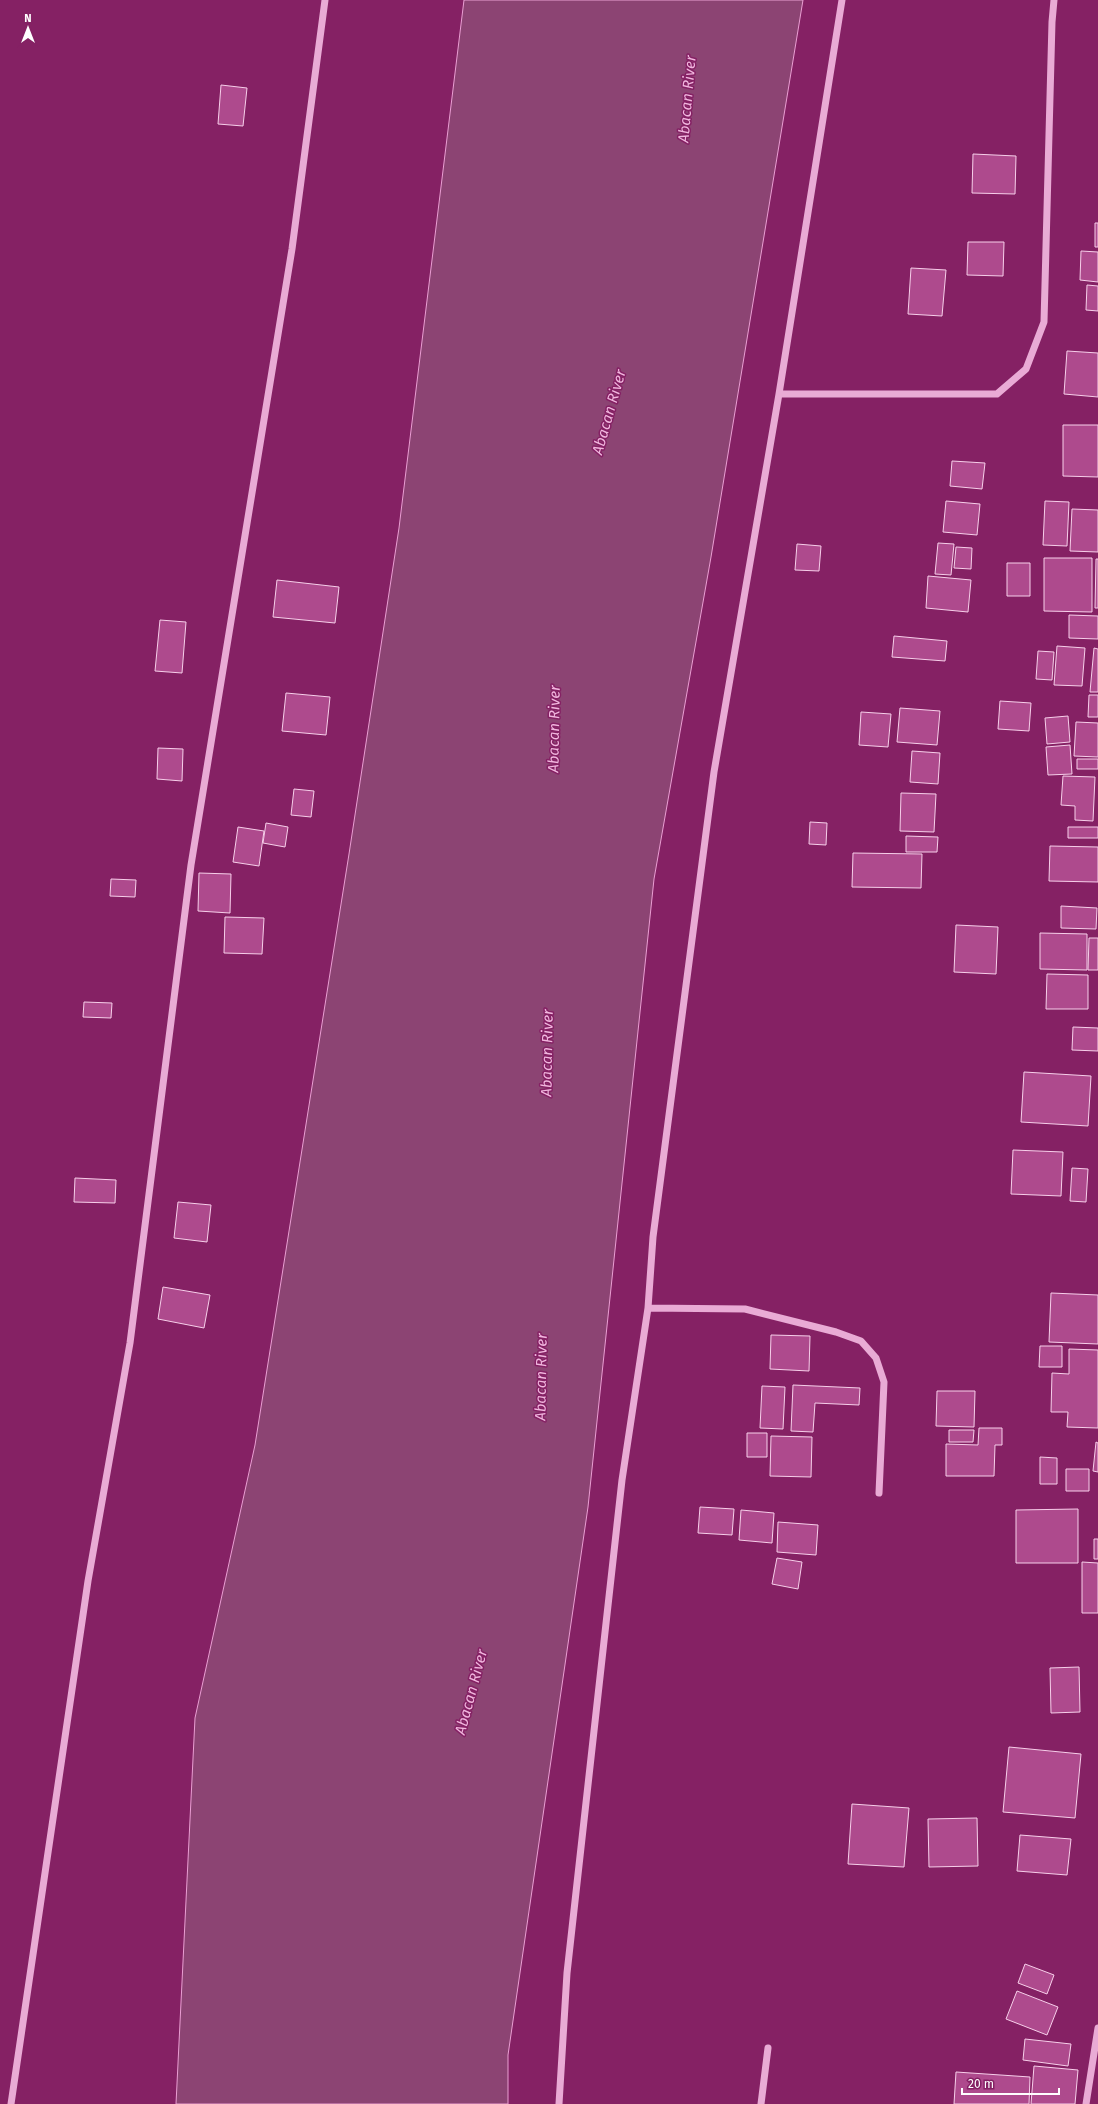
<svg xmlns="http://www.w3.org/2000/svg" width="1098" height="2104" font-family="'Fira Sans',sans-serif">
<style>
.water{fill:#8c4473;stroke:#ea9fd3}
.building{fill:#ae4a8d;stroke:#f7cfea}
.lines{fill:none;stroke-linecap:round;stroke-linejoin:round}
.minor{stroke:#e9abd5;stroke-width:7}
.labels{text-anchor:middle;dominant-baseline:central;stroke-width:3;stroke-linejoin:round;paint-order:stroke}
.water-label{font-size:15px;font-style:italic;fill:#f1b6de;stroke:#852164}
</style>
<rect width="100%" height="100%" fill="#852164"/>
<path class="water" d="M464,0H803L711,557L654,879L588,1507L508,2055V2104H176L195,1718L255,1445L349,854L399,528Z"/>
<path class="building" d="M221,85L247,88L243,126L218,124Z
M973,154L1016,156L1015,194L972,193Z
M1095,223H1098V247H1095Z
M968,242H1004L1003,276L967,275Z
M1081,251L1098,252V282L1080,280Z
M911,268L946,270L942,316L908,314Z
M1087,285L1098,286V311L1086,310Z
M1067,351L1098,353V397L1064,394Z
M1063,425H1098V477L1063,476Z
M952,461L985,463L982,489L950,486Z
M946,501L980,504L977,535L943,532Z
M1045,501L1069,502L1067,546L1043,545Z
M1072,509L1098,510V552L1070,551Z
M938,543L954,544L951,575L935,574Z
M797,544L821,546L819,571L795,570Z
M956,547L972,548L971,569L954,568Z
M1044,558H1092V612L1044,611Z
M1096,559H1098V608H1095Z
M1007,563H1030V596H1007Z
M928,576L971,580L968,612L926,608Z
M277,580L339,587L335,623L273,617Z
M1069,615L1098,616V639L1069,638Z
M160,620L186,622L182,673L155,671Z
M894,636L947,641L945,661L892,657Z
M1057,646L1085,648L1082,686L1054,685Z
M1094,648L1098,649V692H1090Z
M1038,651L1054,652L1052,680L1036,679Z
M286,693L330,697L326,735L282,731Z
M1089,695H1098V717H1088Z
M1000,701L1031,703L1029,731L998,729Z
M900,708L940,711L937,745L897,742Z
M861,712L891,714L888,747L859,745Z
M1068,716L1070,742L1047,744L1045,718Z
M1076,722L1098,723V757L1074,756Z
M1070,745L1072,774L1048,775L1046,747Z
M158,748L183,749L182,781L157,779Z
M912,751L940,753L938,784L910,782Z
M1077,759H1098V769H1077Z
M1063,776L1095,777L1093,821L1075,820V806L1061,805Z
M294,789L314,791L311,817L291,815Z
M901,793L936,794L934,832L900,831Z
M810,822L827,823L826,845L809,844Z
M266,823L288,827L285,847L263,843Z
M238,827L264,831L259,866L233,862Z
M1068,827H1098V838H1068Z
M906,836L938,837L937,852H906Z
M1050,846L1098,847V882L1049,881Z
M853,853L922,854L921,888L852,887Z
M199,873L231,874L230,913L198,911Z
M111,879L136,880L135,897L110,896Z
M1061,906L1097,908L1096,929L1061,928Z
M225,917L264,918L262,954L224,953Z
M956,925L998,927L996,974L954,972Z
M1040,933L1087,934V970L1040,969Z
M1089,938H1098V970H1088Z
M1047,974L1088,975V1009H1046Z
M84,1002L112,1003L111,1018L83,1017Z
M1073,1027L1098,1028V1051L1072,1050Z
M1024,1072L1091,1076L1088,1126L1021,1122Z
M1013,1150L1063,1152L1061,1196L1011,1194Z
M1072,1168L1088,1169L1086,1202L1070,1201Z
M75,1178L116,1180L115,1203L74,1202Z
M178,1202L211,1205L207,1242L174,1238Z
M163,1287L210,1295L204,1328L158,1319Z
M1051,1293L1098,1295V1344L1049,1342Z
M771,1335L810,1336L809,1371L770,1369Z
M1040,1346H1062V1367H1039Z
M1069,1349L1098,1350V1428L1067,1427L1068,1412H1051L1052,1373L1069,1374Z
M793,1385L860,1388L859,1405L815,1403L813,1432L791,1431Z
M762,1386L785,1387L783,1429L760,1428Z
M937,1391H975L974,1427L936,1426Z
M979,1428H1002V1445H995L994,1476H946V1444L978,1445Z
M949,1430H974L973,1442H949Z
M747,1433H767V1457H747Z
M771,1436L812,1437L811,1477L770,1476Z
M1096,1442L1098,1443V1472L1093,1471Z
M1040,1457L1057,1458V1484H1040Z
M1066,1469H1089V1491H1066Z
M700,1507L734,1509L732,1535L698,1533Z
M1078,1509V1563H1016V1510Z
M741,1510L774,1513L772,1543L739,1540Z
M778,1522L818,1525L816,1555L777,1552Z
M1094,1539H1098V1559H1094Z
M777,1558L802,1562L798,1589L772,1584Z
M1082,1562L1098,1563V1613H1082Z
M1079,1667L1080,1712L1051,1713L1050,1668Z
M1009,1747L1081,1754L1075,1818L1003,1812Z
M852,1804L909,1808L904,1867L848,1864Z
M977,1818L978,1866L929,1867L928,1819Z
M1020,1835L1071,1839L1067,1875L1017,1871Z
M1025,1964L1054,1975L1047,1994L1018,1983Z
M1017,1991L1058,2007L1047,2035L1006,2019Z
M1025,2039L1071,2044L1068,2066L1023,2060Z
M1034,2066L1078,2070L1075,2104H1031Z
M956,2072L1030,2077L1029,2104H954Z"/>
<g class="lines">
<path class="minor" d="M779,394H997L1026,369L1044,322L1052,22L1054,0
M648,1308L745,1309L836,1332L861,1341L876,1358L884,1382L879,1493
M11,2104L88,1581L130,1343L191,865L292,249L325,0
M559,2104L567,1973L622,1480L648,1308L653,1237L714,772L779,394L842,0
M761,2104L768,2048
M1086,2104L1098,2028"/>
</g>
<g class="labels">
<g class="water-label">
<text transform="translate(687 99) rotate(-85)">Abacan River</text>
<text transform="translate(609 412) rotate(-74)">Abacan River</text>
<text transform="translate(554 729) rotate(-89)">Abacan River</text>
<text transform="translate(547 1053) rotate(-89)">Abacan River</text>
<text transform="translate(541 1377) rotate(-89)">Abacan River</text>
<text transform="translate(471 1692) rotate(-75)">Abacan River</text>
</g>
</g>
<g transform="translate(28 28)" stroke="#852164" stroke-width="3" paint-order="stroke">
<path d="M0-3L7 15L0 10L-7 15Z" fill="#ffffff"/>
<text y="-6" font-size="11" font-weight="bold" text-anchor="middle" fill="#ffffff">N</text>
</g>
<path d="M962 2088v6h97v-6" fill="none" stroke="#ffffff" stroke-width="2"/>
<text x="968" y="2088" font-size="12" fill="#ffffff" stroke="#852164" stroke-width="3" paint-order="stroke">20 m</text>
</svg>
